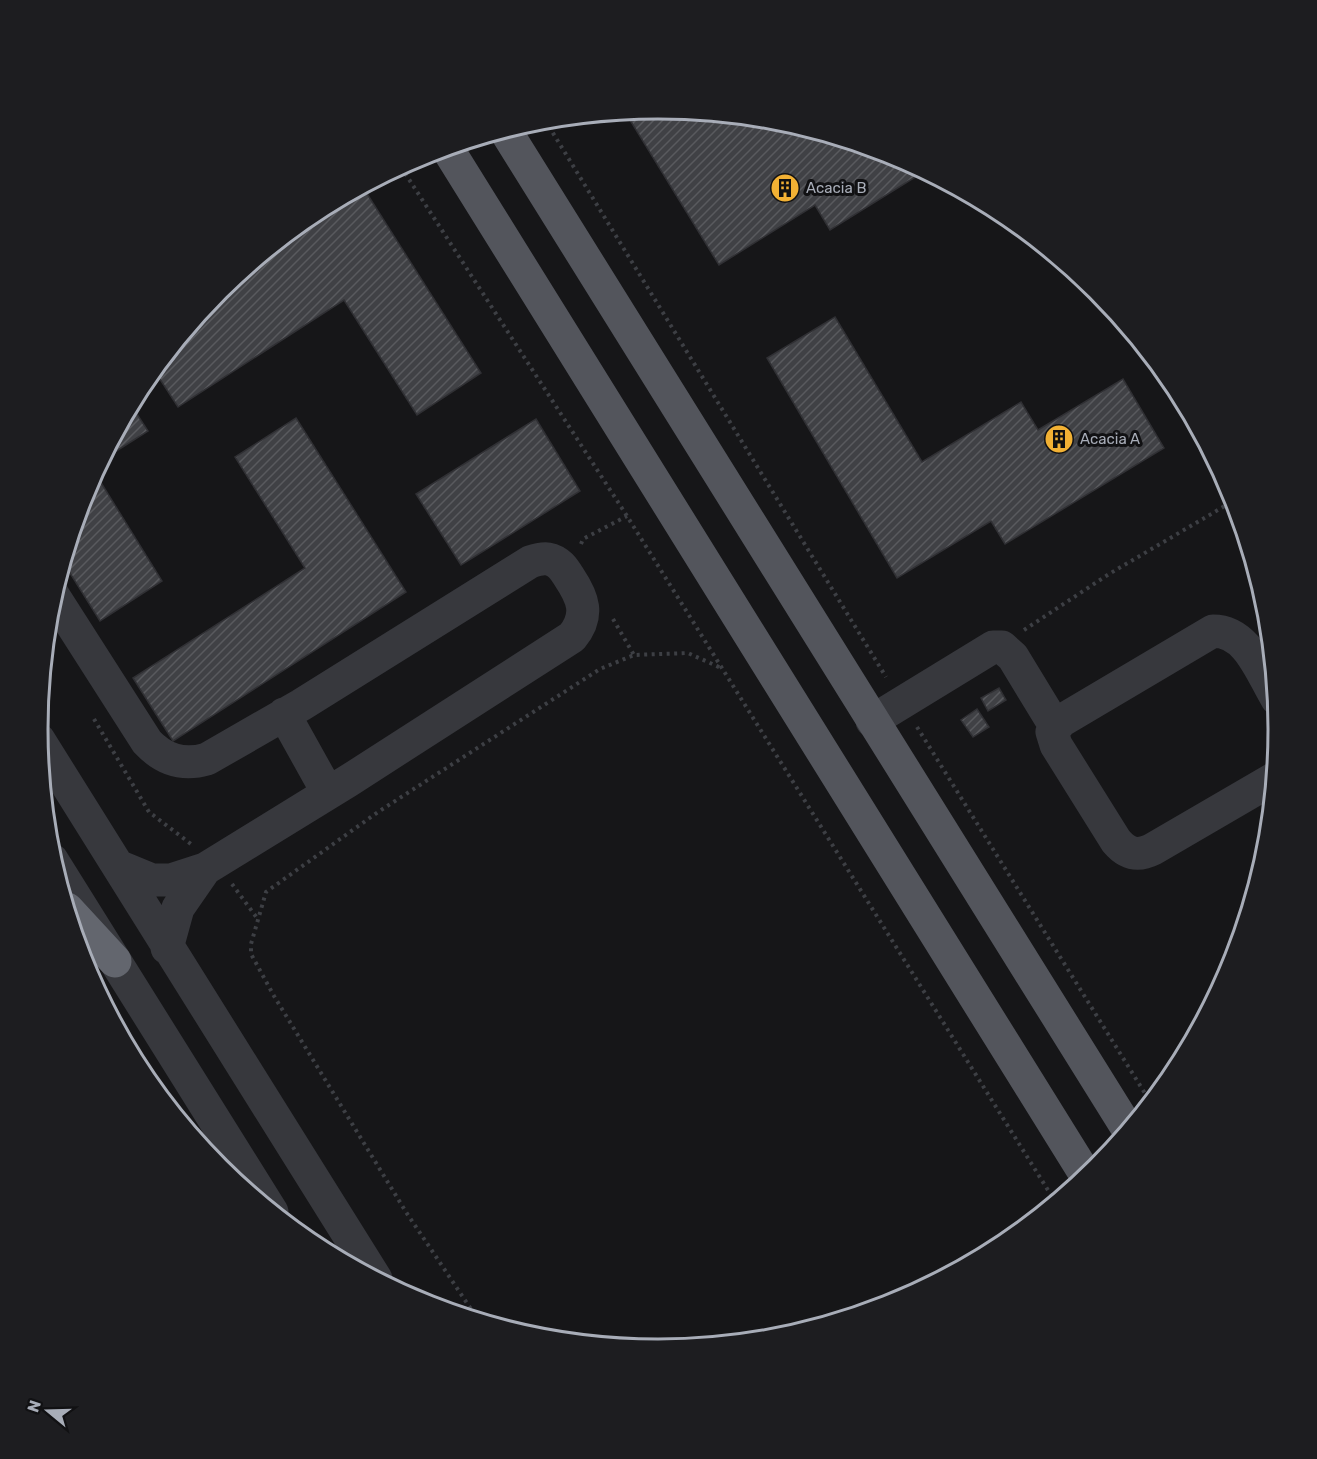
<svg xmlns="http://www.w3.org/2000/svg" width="1317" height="1459" font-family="Rubik,sans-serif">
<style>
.building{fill:url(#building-hatch);stroke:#303034;stroke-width:1.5}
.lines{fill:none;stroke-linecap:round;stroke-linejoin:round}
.path{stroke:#3d3f44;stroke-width:4;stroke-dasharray:3 4.5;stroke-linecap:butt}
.minor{stroke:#37383d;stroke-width:33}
.major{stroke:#53555c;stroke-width:33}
.highway{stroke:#63666e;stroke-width:33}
.labels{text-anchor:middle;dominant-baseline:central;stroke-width:6;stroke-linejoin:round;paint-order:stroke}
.poi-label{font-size:15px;fill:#a8adb8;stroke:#111113;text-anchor:start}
.rim{fill:none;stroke:#a8adb8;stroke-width:3}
</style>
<defs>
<pattern id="building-hatch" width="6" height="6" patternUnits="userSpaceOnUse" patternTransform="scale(1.5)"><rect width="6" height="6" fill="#404145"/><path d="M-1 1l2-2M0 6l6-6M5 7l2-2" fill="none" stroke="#595a5e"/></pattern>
</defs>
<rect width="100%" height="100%" fill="#161618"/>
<path class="building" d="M659,109L757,118L760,122L765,119L780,121L896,156L925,171L830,230L815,205L719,265L625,112Z
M364,189L481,373L417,415L344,300L178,407L154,370L220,290L264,254Z
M835,317L922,462L1021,402L1038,430L1123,379L1164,448L1005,544L991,521L897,578L767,358Z
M131,405L148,431L102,460Z
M296,418L406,592L173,741L133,678L305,568L235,457Z
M536,419L580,491L461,565L416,494Z
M95,473L162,581L100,621L63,562L85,492Z
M999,688L1006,700L988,711L981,698Z
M977,709L989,727L973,737L961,720Z"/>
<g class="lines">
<path class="path" d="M545,120L886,677
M401,167L627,516L1056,1203
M581,544L583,539L627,516
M613,619L634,655
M1024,630L1109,574L1235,500
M94,719L149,812L191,844
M917,727L1151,1103
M232,884L257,918
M479,1321L406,1212L274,996L251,954V944L266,892L378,812L600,669L634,655L688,653L721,668"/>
<path class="minor" d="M53,595L147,742C164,760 183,766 207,759L301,705L530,562C536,560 542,558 548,559C559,561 564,569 569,577C583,598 590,615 572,637L348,781L205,869L171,880H152L118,866
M284,714L328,793
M872,721L993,647H1002L1013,657L1055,726
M39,740L376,1279
M1275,778L1153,849C1137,857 1127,854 1116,841L1056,745L1052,732L1061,721L1213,631C1248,631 1261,673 1277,699
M52,860L272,1212
M167,948L178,908L205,869"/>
<path class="major" d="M505,130L1129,1131
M447,148L1087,1177"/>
<path class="highway" d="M67,909L115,961"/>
</g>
<defs>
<g id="building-disc" transform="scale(1.5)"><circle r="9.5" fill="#f2b134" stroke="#111113"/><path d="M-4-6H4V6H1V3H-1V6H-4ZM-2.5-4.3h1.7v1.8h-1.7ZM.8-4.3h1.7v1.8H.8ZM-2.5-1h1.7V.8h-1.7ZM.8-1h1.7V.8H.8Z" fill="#111"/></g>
</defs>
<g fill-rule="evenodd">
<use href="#building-disc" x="785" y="188"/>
<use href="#building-disc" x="1059" y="439"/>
</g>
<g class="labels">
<g class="poi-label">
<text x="806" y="188">Acacia B</text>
<text x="1080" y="439">Acacia A</text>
</g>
</g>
<path d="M0 0H1317V1459H0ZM48 729a610 610 0 1 1 1220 0a610 610 0 1 1-1220 0Z" fill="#1d1d20" fill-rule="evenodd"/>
<path class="rim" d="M48 729a610 610 0 1 1 1220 0a610 610 0 1 1-1220 0Z"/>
<g transform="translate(48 1411) rotate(289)" stroke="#111113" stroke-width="4.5" paint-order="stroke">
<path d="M0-4.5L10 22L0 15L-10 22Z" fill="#a8adb8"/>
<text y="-9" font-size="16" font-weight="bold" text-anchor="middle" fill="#a8adb8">N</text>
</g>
</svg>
